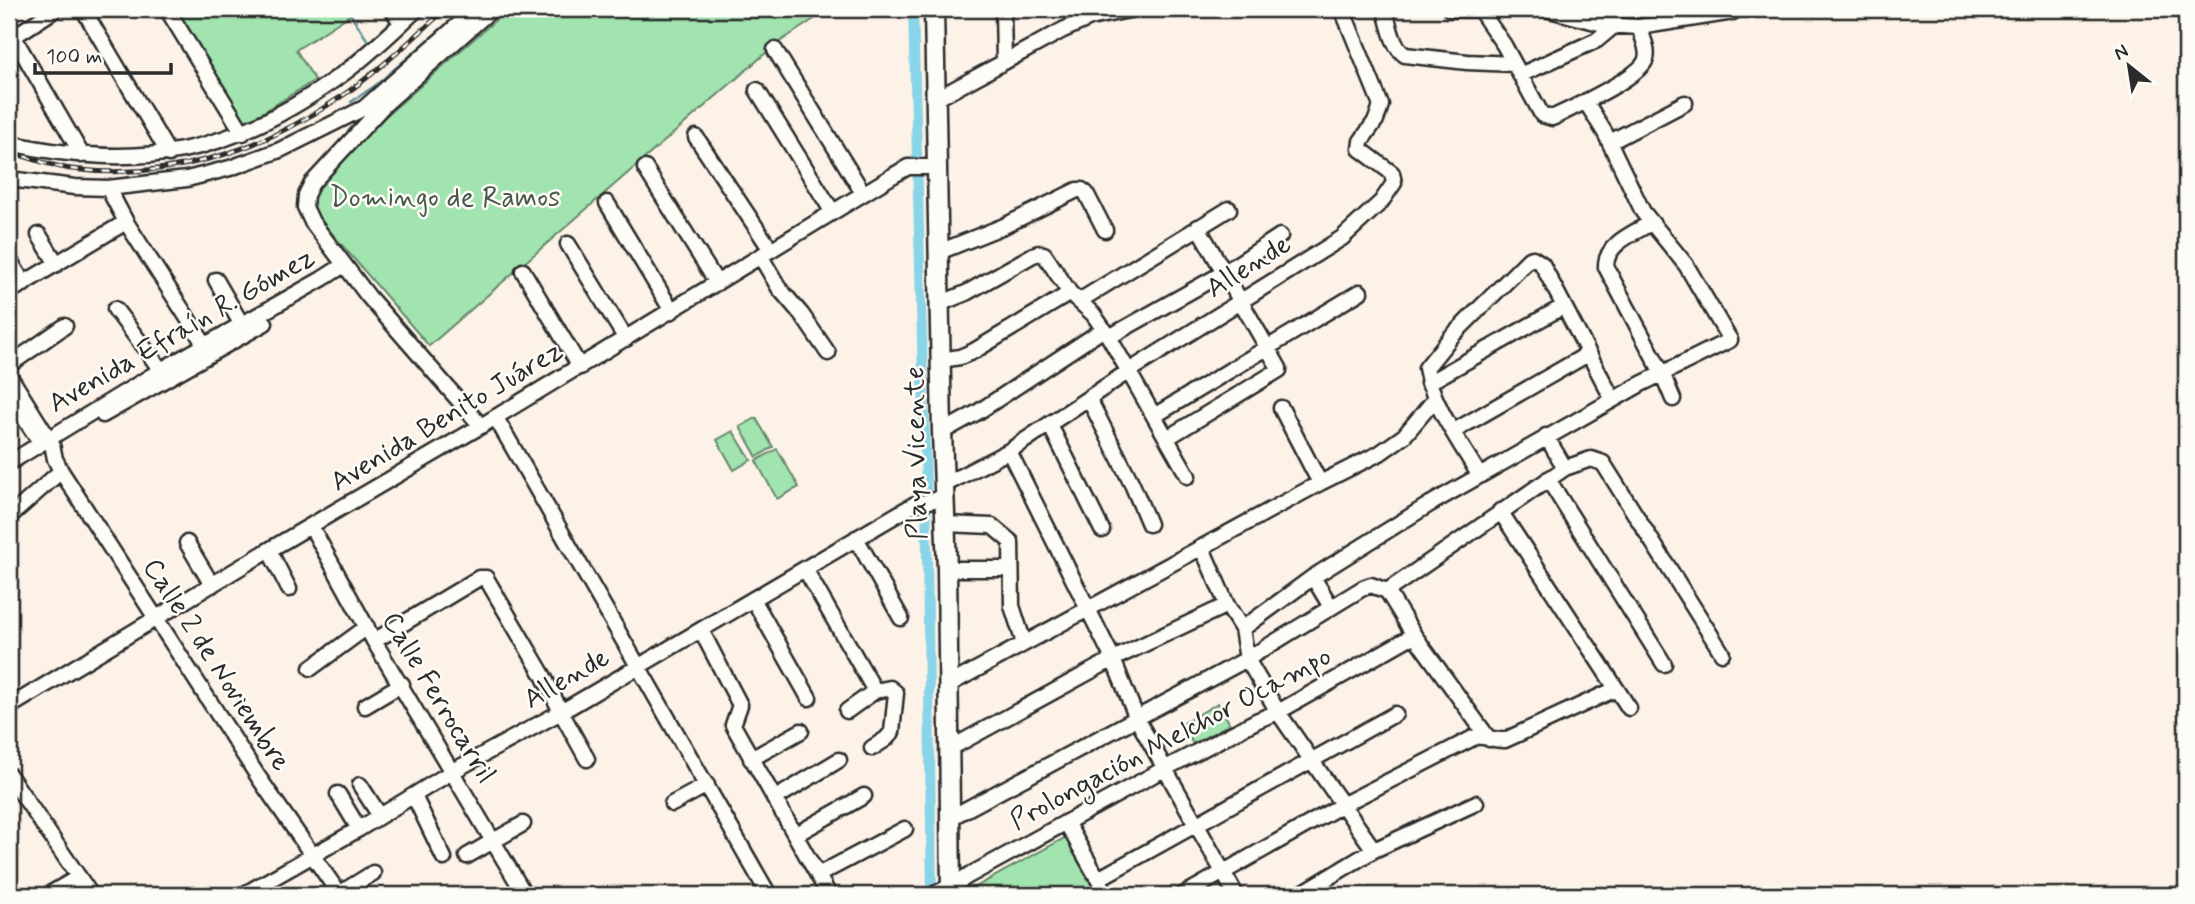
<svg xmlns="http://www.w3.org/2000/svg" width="2195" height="904" font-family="Mynerve,sans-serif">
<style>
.green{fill:#a1e4af;stroke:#66886d;stroke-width:2}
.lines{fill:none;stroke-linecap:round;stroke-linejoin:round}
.stream{stroke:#63909c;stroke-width:2.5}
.canal{stroke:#88d4e8;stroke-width:10}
.minor-casing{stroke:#2b2b2b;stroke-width:19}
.major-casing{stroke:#2b2b2b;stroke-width:23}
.minor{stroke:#fdfcf7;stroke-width:14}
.major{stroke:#fdfcf7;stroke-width:18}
.rail-casing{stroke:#2b2b2b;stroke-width:5}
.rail{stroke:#fdfcf7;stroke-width:2.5;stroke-dasharray:8;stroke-linecap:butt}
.labels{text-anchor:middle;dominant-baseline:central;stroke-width:5;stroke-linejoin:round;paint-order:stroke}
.park-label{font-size:28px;fill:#48594c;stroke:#fdfcf7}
.street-label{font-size:28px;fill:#2b2b2b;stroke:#fdfcf7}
</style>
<rect width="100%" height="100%" fill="#fcf2e7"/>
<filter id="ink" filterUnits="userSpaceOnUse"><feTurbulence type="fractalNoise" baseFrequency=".0143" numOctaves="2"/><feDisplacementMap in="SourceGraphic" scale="14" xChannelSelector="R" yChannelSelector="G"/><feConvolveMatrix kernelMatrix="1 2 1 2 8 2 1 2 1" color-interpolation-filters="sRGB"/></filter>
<g filter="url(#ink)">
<path class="green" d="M175,9H346L350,15L296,50L315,80L246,123Z
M508,9H829L775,45L429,346L311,209L319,182L361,138Z
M756,418L773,447L757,457L740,427Z
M733,431L751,460L734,470L717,440Z
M777,449L799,487L777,499L756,461Z
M1218,703L1230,724L1193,744L1182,724Z
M1066,837L1098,895H971L970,890Z"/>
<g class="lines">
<path class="stream" d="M347,9L368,41
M351,102L376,85L464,9"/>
<path class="canal" d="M913,9L926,488L932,895"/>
<g class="minor-casing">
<path id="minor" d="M83,9L169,154
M167,9L243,133
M392,9L401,23
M1003,9L1004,62
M1384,9C1390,24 1391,45 1405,55L1467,62L1514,64
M1450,9H1487
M1546,9L1607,25L1639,27L1733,12
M1480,10L1504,45L1542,115L1552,118C1570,109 1641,77 1646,59C1649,50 1642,36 1639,27
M9,29L82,155
M13,37L56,9
M775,50L863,193
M1520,75L1597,40L1615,25
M757,90L832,211
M936,99L1063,30L1090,18L1134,9
M696,137L771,250
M1610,142L1685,103
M9,143C141,172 231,155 341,75C368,56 393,31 417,9
M645,168L717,283
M9,179L75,187L108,188L187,179L230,168L280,150L364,108L476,9
M108,188L126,222L208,350
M607,203L672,311
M1651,223C1634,233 1605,244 1606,267L1662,373L1673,399
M39,235L57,264
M568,244L626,339
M939,252L1004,226L1077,190H1082L1086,193L1105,230
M761,257L779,288L802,315L828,353
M9,259L24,284
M523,271L580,367
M216,280L242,325
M9,292L126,222
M1079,301L1229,209
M939,304L966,293L1033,255L1039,253L1044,254L1070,293L1093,314L1109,337L1188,476
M115,309L161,370
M1109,337L1225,272L1280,236
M941,360L960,357L974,351L1070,293
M9,365L65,326
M9,375L52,444L55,459L61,471L259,778L340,895
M1428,383L1564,306
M9,395L38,439
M1089,399L1132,484L1149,524
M1281,408L1320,483
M103,415L265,323
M1154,416L1360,292
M496,418L769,895
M1050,425L1102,530
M481,426L368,296L312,222L305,207L306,195L312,183L384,105L492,9
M1454,431L1588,354
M942,432L978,412L1104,329
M1546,436L1565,468
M1167,438L1279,370V368L1198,227
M1009,451L1113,659L1137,719L1236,895
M9,463L161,370L322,279L344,265
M1479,475C1460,442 1432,405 1426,368L1451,337L1529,259L1533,258L1542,264L1613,400
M1548,479L1664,664
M944,485L1009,451L1129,371L1342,238L1381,202L1394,183L1392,173L1360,149L1361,141L1376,120L1381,105L1342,9
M1500,511L1629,708
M9,517L61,471
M945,524L992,526L1011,542L1012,606L1024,643
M311,526L374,641L525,895
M856,538L901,618
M187,543L212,585
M1202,548L1227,605L1242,629L1247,659L1278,712L1374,850
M269,550L289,589
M805,569L875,691
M947,569H1010
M1313,577L1331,607
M1387,591L1414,635L1489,739
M753,599L809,698
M1242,629L1313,577L1430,504L1641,384L1730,340L1686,265L1643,212L1605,133L1586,102
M701,630L740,705L733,725L829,895
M374,641L479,578H486L543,675L561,712L587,759
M311,668L367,627
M948,685L1320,483L1380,453L1404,436L1435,399
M365,706L402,684
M9,707L269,550L481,426L894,175L908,167H937
M847,711L875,691L890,688L896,693L892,732L886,739L872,748
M949,749L1113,659L1227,605
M751,759L801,731
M9,775L91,895
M360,785L380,816
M338,794L359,829
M414,796L444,858
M774,799L839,760
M672,804L707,785
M950,818L1247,659L1363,588L1371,585L1387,591L1565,468L1591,459L1603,463L1722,653
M1066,822L1107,895
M795,835L864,796
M467,856L523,824
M818,875L905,829
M1098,879L1395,714
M951,888L966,877L1164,769L1258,720L1278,712L1414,635
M339,894L373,873
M48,895L79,877
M243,895L359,829L453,771L561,712L915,504L944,498
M1183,895L1342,805L1475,737C1485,735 1494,741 1505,740L1616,689
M1299,895L1374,850L1476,803"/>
</g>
<g class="major-casing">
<path id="major" d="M934,9L942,432L947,569L951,888L937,895"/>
</g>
<use href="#minor" class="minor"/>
<use href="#major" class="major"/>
<g class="rail-casing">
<path id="rail" d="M9,152C29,157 50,166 71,169C168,181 259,152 339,98C378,72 411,40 446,9"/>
</g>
<use href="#rail" class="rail"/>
</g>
</g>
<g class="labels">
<g class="park-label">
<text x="445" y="198">Domingo de Ramos</text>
</g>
<g class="street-label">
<text transform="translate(1249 267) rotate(-32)">Allende</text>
<text transform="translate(182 331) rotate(-30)">Avenida Efraín R. Gómez</text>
<text transform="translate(447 417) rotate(-31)">Avenida Benito Juárez</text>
<text transform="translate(917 453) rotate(-91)">Playa Vicente</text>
<text transform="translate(216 665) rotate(57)">Calle 2 de Noviembre</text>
<text transform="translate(567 679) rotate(-30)">Allende</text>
<text transform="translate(438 698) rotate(59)">Calle Ferrocarril</text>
<text transform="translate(1171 739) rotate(-28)">Prolongación Melchor Ocampo</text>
</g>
</g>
<rect width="2195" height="904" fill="none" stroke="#fdfcf7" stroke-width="35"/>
<rect x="18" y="18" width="2160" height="869" fill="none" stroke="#2b2b2b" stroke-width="2.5" filter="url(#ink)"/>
<g transform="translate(2129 66) rotate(330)" stroke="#fdfcf7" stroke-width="5" paint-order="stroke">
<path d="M0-5L12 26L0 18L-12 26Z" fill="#2b2b2b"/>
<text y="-10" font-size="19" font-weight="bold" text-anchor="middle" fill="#2b2b2b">N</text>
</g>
<path d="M35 63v10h136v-10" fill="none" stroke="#2b2b2b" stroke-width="3.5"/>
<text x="46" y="63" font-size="21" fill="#2b2b2b" stroke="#fdfcf7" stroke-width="5" paint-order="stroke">100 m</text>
</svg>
